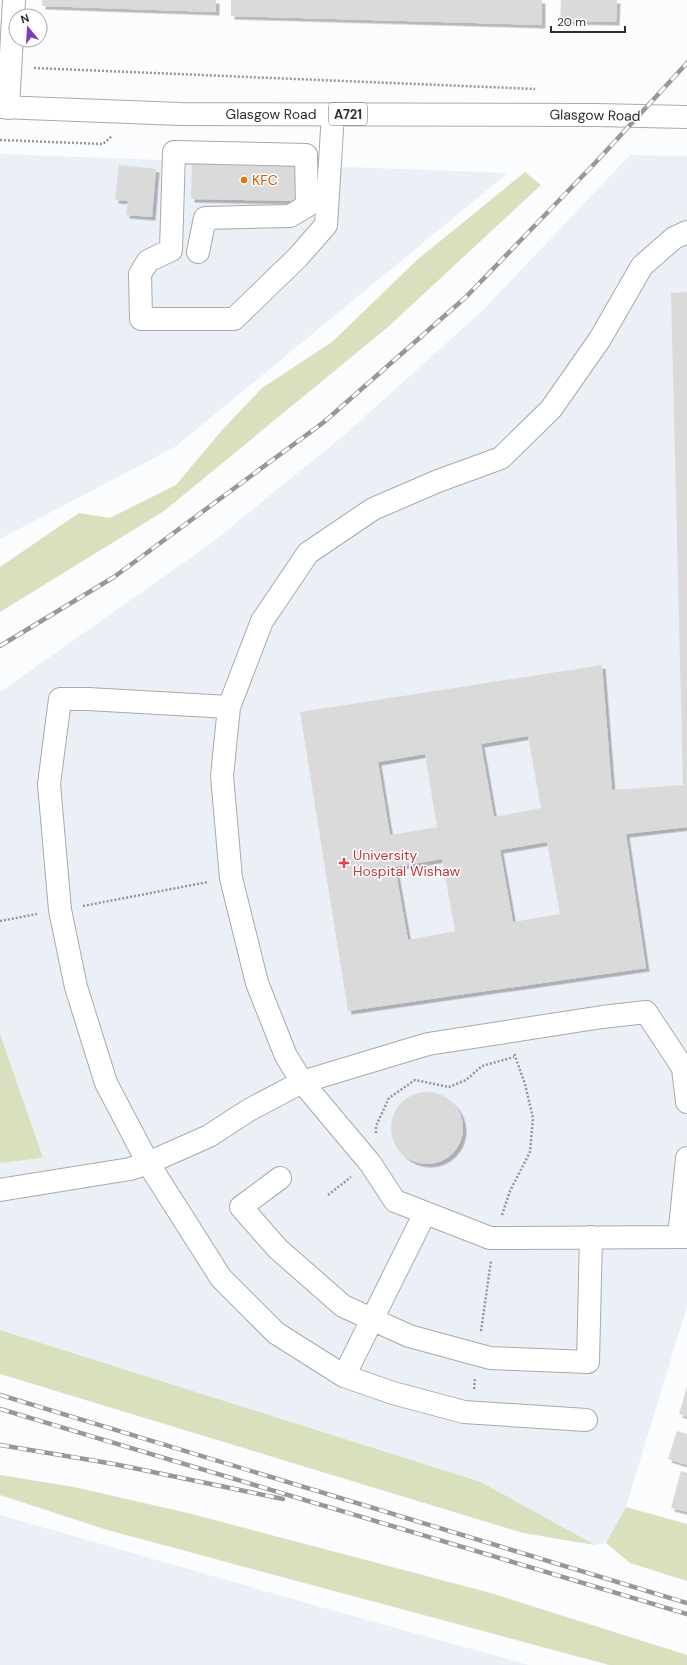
<svg xmlns="http://www.w3.org/2000/svg" width="687" height="1665" font-family="'DM Sans',sans-serif">
<style>
.built{fill:#ebf0f7}
.green{fill:#d9e0be}
.building{fill:#dadadb;fill-rule:evenodd;filter:url(#shadow)}
.lines{fill:none;stroke-linecap:round;stroke-linejoin:round}
.minor-casing{stroke:#a8a9aa;stroke-width:24}
.major-casing{stroke:#a8a9aa;stroke-width:24}
.path{stroke:#959596;stroke-width:2.5;stroke-dasharray:2 2;stroke-linecap:butt}
.minor{stroke:#fff;stroke-width:22}
.major{stroke:#fff;stroke-width:22}
.rail-casing{stroke:#969798;stroke-width:4.5}
.rail{stroke:#fff;stroke-width:3;stroke-dasharray:9;stroke-linecap:butt}
.food-dot{fill:#e8710a;stroke:#fff;stroke-width:1.5}
.health-dot{fill:#e0444e;stroke:#fff;stroke-width:1.5}
.labels{text-anchor:middle;dominant-baseline:central;stroke-width:3;stroke-linejoin:round;paint-order:stroke}
.shield{fill:#fff;stroke:#6d6d6d;stroke-width:1}
.shield-label{font-size:13px;font-weight:bold;fill:#2e2e2f}
.street-label{font-size:14px;fill:#2e2e2f;stroke:#fff}
.food-label{font-size:14px;fill:#c56008;stroke:#fff;text-anchor:start}
.health-label{font-size:14px;fill:#be3a42;stroke:#fff;text-anchor:start}
</style>
<defs>
<filter id="shadow"><feDropShadow dx="3.5" dy="3.5" stdDeviation="0" flood-color="#0004"/></filter>
</defs>
<rect width="100%" height="100%" fill="#fbfcfd"/>
<path class="built" d="M0,154L508,173L175,447L0,539Z
M630,155L687,156V1306L626,1507L606,1543L595,1545L481,1482L0,1330V1163L42,1158L0,1034V692L210,544L342,437L483,310Z
M0,1515L317,1606L529,1665H0Z"/>
<path class="green" d="M525,172L541,185L388,327L164,511L0,612V567L79,513L110,518L176,485L222,430L262,388L332,342L417,260Z
M0,1034L43,1158L0,1163Z
M0,1330L481,1482L595,1545L523,1533L0,1374Z
M0,1475L74,1487L192,1514L491,1593L687,1655V1665H609L104,1529L0,1495Z
M626,1507L687,1524V1581L630,1563L606,1543Z"/>
<path class="building" d="M42,0H216V12L42,6Z
M231,0H542V25L231,16Z
M561,0H617L616,22L560,21Z
M192,160L297,162V201L191,199Z
M119,165L156,169L152,217L126,215L128,201L115,200Z
M687,292V827L626,834L646,968L348,1011L300,712L602,665L612,790L683,785L671,293ZM528,736L541,808L494,817L481,744ZM425,754L437,827L390,835L378,762ZM547,842L560,914L513,922L500,850ZM442,859L455,931L408,940L395,867Z
M391 1128a36 36 0 1 1 72 0a36 36 0 1 1-72 0Z
M687,1386V1417L679,1414Z
M677,1431L687,1434V1465L668,1459Z
M681,1471L687,1473V1512L671,1508Z"/>
<g class="lines">
<g class="minor-casing">
<path id="minor" d="M8,108L14,0
M687,232L674,238L642,266L600,339L551,409L501,458L438,481L373,509L308,553L262,621L229,707L222,776L231,878L257,983L286,1056L302,1082L370,1163L395,1201L490,1238L687,1237
M198,252L205,218L290,216L307,206L306,155L174,152L171,250L148,261L140,274L141,319H234L298,257L326,225L333,114
M229,707L88,699H60L49,784L60,910L76,987L106,1083L148,1163L221,1278L276,1333L344,1376L425,1213
M280,1178L241,1207L278,1249L343,1306L409,1336L490,1358L588,1362L591,1237
M0,1190L130,1169L148,1163L209,1136L249,1110L302,1082L428,1044L602,1017L646,1012L683,1068L687,1102
M679,1237L687,1158
M344,1376L393,1393L464,1412L586,1420"/>
</g>
<g class="major-casing">
<path id="major" d="M0,107L180,114L596,115L687,117"/>
</g>
<path class="path" d="M34,68L535,89
M0,140L103,144L112,136
M83,906L208,882
M0,921L37,914
M376,1133V1126L389,1098L415,1080L449,1087L466,1080L482,1066L514,1057
M328,1195L351,1177
M502,1215L510,1191L530,1152L533,1118L525,1084L514,1053
M481,1331L491,1261
M474,1389L475,1378"/>
<use href="#minor" class="minor"/>
<use href="#major" class="major"/>
<g class="rail-casing">
<path id="rail" d="M0,646L114,577L324,422L466,297L596,162L687,63
M0,1395L687,1603
M0,1409L687,1614
M0,1445L114,1464L283,1499"/>
</g>
<use href="#rail" class="rail"/>
</g>
<circle class="food-dot" cx="244" cy="180" r="4"/>
<path class="health-dot" d="M342 857h4v4h4v4h-4v4h-4v-4h-4v-4h4z"/>
<g class="labels">
<rect class="shield" x="329" y="103" width="38" height="22" rx="3"/>
<g class="shield-label">
<text x="348" y="114">A721</text>
</g>
<g class="street-label">
<text x="271" y="114">Glasgow Road</text>
<text transform="translate(595 115) rotate(1)">Glasgow Road</text>
</g>
<g class="food-label">
<text x="252" y="180">KFC</text>
</g>
<g class="health-label">
<text x="353" y="855">University<tspan x="353" dy="16">Hospital Wishaw</tspan></text>
</g>
</g>
<g transform="translate(28 28) rotate(342)"><circle r="19" fill="#ffffff" stroke="#ababac"/>
<path d="M0-3L7 15L0 10L-7 15Z" fill="#7b3fb5"/>
<text y="-6" font-size="11" font-weight="bold" text-anchor="middle" fill="#2e2e2f">N</text>
</g>
<path d="M551 26v6h74v-6" fill="none" stroke="#2e2e2f" stroke-width="2"/>
<text x="557" y="26" font-size="12" fill="#2e2e2f" stroke="#ffffff" stroke-width="3" paint-order="stroke">20 m</text>
</svg>
